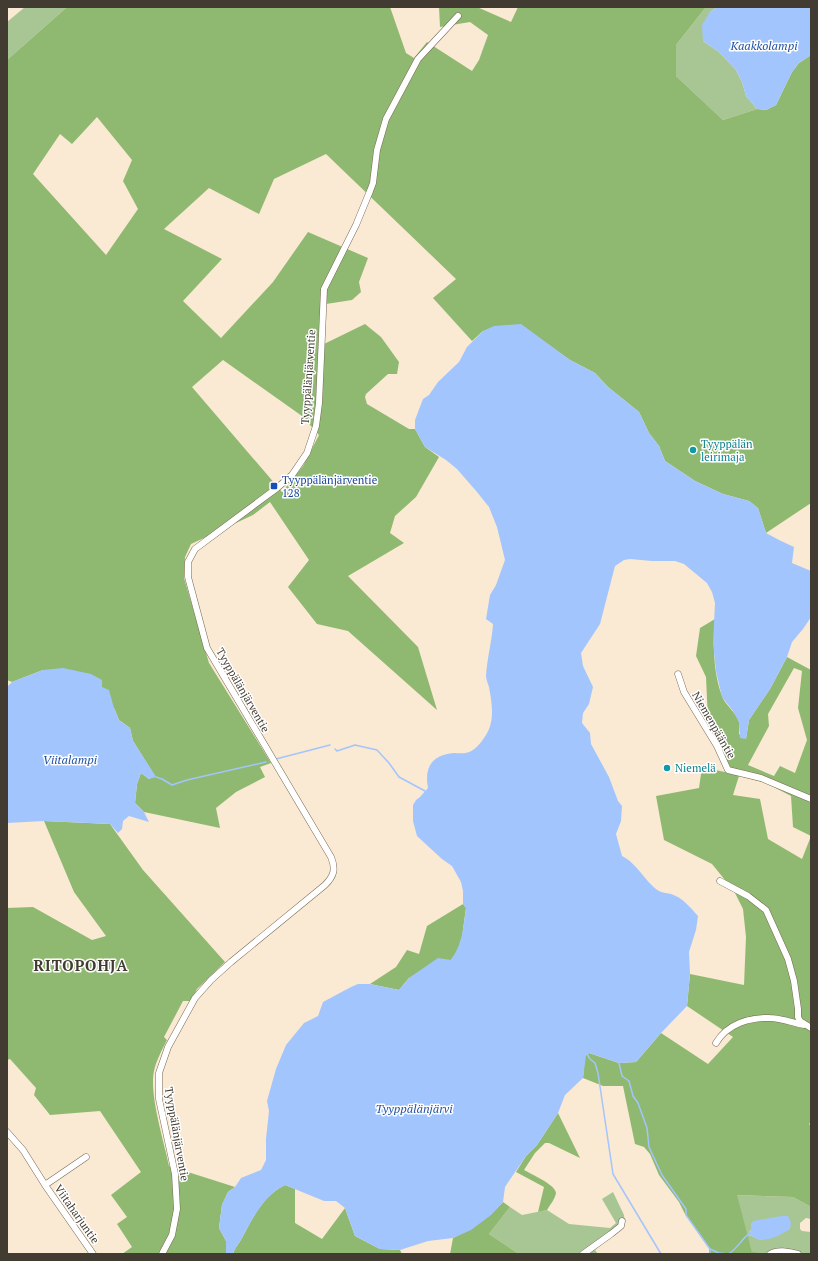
<svg xmlns="http://www.w3.org/2000/svg" width="818" height="1261" font-family="'PT Serif',serif">
<style>
.green{fill:#a8c694;fill-rule:evenodd}
.forest{fill:#8fb971;fill-rule:evenodd}
.water{fill:#a3c5fd}
.lines{fill:none;stroke-linecap:round;stroke-linejoin:round}
.stream{stroke:#a3c5fd;stroke-width:1.5}
.minor-casing{stroke:#786956;stroke-width:7}
.minor{stroke:#fff;stroke-width:6}
.culture-dot{fill:#0f9aa8;stroke:#fff;stroke-width:1.5}
.transit-dot{fill:#1a4fb4;stroke:#fff;stroke-width:1.5}
.labels{text-anchor:middle;dominant-baseline:central;stroke-width:3;stroke-linejoin:round;paint-order:stroke}
.street-label{font-size:11px;fill:#423b32;stroke:#fff}
.culture-label{font-size:11px;fill:#0d838f;stroke:#fff;text-anchor:start}
.transit-label{font-size:11px;fill:#164399;stroke:#fff;text-anchor:start}
.water-label{font-size:12px;font-style:italic;fill:#2151a0;stroke:#fff}
.district-label{font-size:15px;font-weight:bold;letter-spacing:1px;fill:#423b32;stroke:#fff}
</style>
<rect width="100%" height="100%" fill="#fae9d3"/>
<path class="green" d="M25,7H67L7,60V22Z
M706,7H717L710,12L703,41L719,52L736,70L742,82L746,96L757,109L723,120L676,76V45Z
M613,1192L624,1215L625,1225L595,1250L598,1254H519L489,1234L510,1207L522,1215L547,1210L569,1224L610,1228L616,1223L602,1199Z
M736,1195L793,1197L811,1207V1219L806,1218L800,1223V1229L802,1231L811,1232V1254H765L752,1253ZM752,1223L778,1235L761,1240L749,1235V1232L751,1230Z"/>
<path class="forest" d="M67,7H390L406,53L414,58L427,42L472,71L479,60L488,35L470,22L440,27L439,7H477L511,22L518,7H706L676,45V76L723,120L757,109L766,110L776,105L792,72L799,63L811,55V503L766,533L758,508L749,501L723,494L695,481L665,461L659,446L649,433L639,412L608,387L595,373L570,360L521,325L483,331L472,341L433,298L456,279L326,154L274,179L259,214L209,188L164,229L222,259L183,301L221,338L273,282L308,232L368,258L359,282L361,292L352,300L326,304L324,344L365,324L381,337L399,362L397,374H388L366,394L365,397L367,404L409,429H415L425,447L439,457L416,497L395,516L390,533L404,543L348,576L418,647L437,710L348,631L317,624L288,587L309,560L270,502L253,515L191,544L185,557L184,578L209,663L271,763L260,767L265,777L236,792L216,808L220,828L144,812L135,803L137,784L141,773L149,779L155,776L133,741L130,728L119,720L114,708L43,670L12,682L7,680V60ZM97,117L132,160L123,181L138,209L106,255L33,174L60,134L72,144ZM223,360L302,416L319,435L303,466L282,492L192,387Z
M715,619C713,644 713,672 722,696C725,705 736,712 739,722C740,725 739,730 739,734L746,739L749,720L770,689L787,657L811,670V1122L809,1124L811,1126V1207L793,1197L737,1195L752,1252L765,1254H709V1248L685,1214L679,1202L659,1175L650,1154L644,1147L635,1144L623,1086H603L583,1078L585,1056L589,1053L619,1063L636,1062L661,1033L708,1064L733,1037L687,1006L690,974L744,985L746,937L743,909L734,891L712,864L664,840L656,796L699,788L702,767L729,773L730,769L708,720L706,677L696,656L700,628ZM794,668L802,671L798,708L807,740L795,773L780,766L774,776L748,765L769,726L768,714ZM739,776L766,783L791,796L793,827L811,836L802,859L768,839L760,799L733,795Z
M44,821L110,824L143,870L225,962L197,989L191,1001H183L164,1037L167,1040C162,1050 156,1061 154,1071C149,1095 164,1141 169,1166L235,1187L228,1192L222,1205L219,1228L226,1241V1254H122L132,1247L117,1224L127,1217L111,1195L141,1172L100,1111L50,1115L34,1095L36,1088L10,1059L7,1060V908L33,907L92,940L106,936L74,892Z
M463,904L466,908L462,937L458,950L451,960L409,978L399,990L370,984L396,967L407,950L419,954L427,926Z
M558,1113L580,1158L549,1143H545L535,1153L524,1170C531,1174 556,1185 556,1193C555,1199 550,1205 547,1210L538,1212L544,1187L516,1172L526,1156L537,1145Z
M285,1185L295,1189V1223L322,1239L345,1208L355,1236L380,1249L400,1250L402,1254H233C235,1247 239,1244 242,1238C253,1217 264,1195 285,1185Z
M503,1202L510,1207L489,1234L519,1254H450L453,1238C473,1228 488,1219 503,1202Z"/>
<path class="water" d="M717,7H811V55L799,63L792,72L776,105L766,110L757,109L746,96L742,82L736,70L719,52L703,41L702,25L710,12Z
M521,324L570,360L595,373L608,387L639,412L649,433L659,446L665,461L695,481L723,494L749,501L758,508L766,533L779,540L794,547L792,563L811,571V617L803,629L792,642L787,657L770,689L749,720L746,739L740,738L739,722L733,711L722,697L716,671L713,643L715,603L712,592L707,583L684,564L675,561H652L630,559L624,560L615,566L600,624L581,653L583,666L593,687L589,704L583,713L582,723L590,733L591,744L609,777L618,801L622,806L621,821L616,834L622,856C637,863 645,882 659,891C663,893 668,893 671,894C683,898 690,907 698,916L696,930L689,952L690,974L687,1006L661,1033L636,1062L619,1063L589,1053L586,1055L583,1078L565,1095L558,1113L537,1145L526,1156L505,1187L503,1202L491,1215L471,1230L453,1238L428,1241L400,1250L380,1249L355,1236L345,1208L336,1201H324L285,1185C264,1195 253,1218 242,1238C239,1244 235,1247 233,1254H226V1241L219,1228L222,1205L228,1192L235,1187L241,1178L261,1170L266,1160V1139L269,1111L267,1101L276,1069L286,1045L304,1023L318,1016L323,1002L351,987L358,984H370L399,990L409,978L438,958L451,960C463,943 463,928 466,908L463,904V891L461,882L452,866L442,859L417,836L413,821V805L416,800L420,797L428,788C424,767 432,755 454,753C459,753 465,754 469,752C476,750 482,741 486,735C495,721 492,703 489,687C488,684 486,679 486,676C487,658 492,641 493,624L486,619L490,595L496,585L505,560L497,527L489,507L477,492L457,469L446,460L425,447L415,429V420L423,399L429,395L438,382L459,362L467,347L483,331L494,326Z
M63,668L91,674L102,680V687L109,690L114,708L119,720L130,728L133,741L156,777L149,779L141,773L137,784L135,803L144,812L149,822L129,816L123,821L122,829L118,833L110,824L44,821L7,823V693L8,686L12,682L43,670Z
M782,1216H788L791,1223L790,1229C782,1234 771,1240 761,1240C757,1240 753,1236 749,1235V1232L751,1230V1225L753,1221Z"/>
<g class="lines">
<path class="stream" d="M335,749L337,751L355,745L377,750L389,763L399,777L425,791
M276,759L330,745
M156,777L162,779L172,785L187,780L266,762
M587,1054L590,1059L595,1063L598,1073L613,1174L661,1254
M619,1063L622,1076L629,1081L633,1096L638,1103L647,1128L649,1147L662,1175L686,1209V1215L710,1249L719,1253L728,1254C738,1249 741,1239 749,1234
M710,1249V1254"/>
<g class="minor-casing">
<path id="minor" d="M678,674L684,692L717,746L728,770L761,778L811,799
M720,881L748,896L766,910L788,959L794,981L798,1009V1017L800,1021L811,1028
M716,1043C727,1024 750,1017 770,1018C781,1018 793,1023 804,1025
M7,1132L23,1150L45,1185L93,1254
M45,1185L86,1157
M162,1254L172,1235L177,1209L175,1174L159,1099V1073L168,1047L195,998L211,980L231,962L325,885C334,876 336,869 331,857L207,648L188,577V562L195,549L277,488L292,475L307,453L316,426L319,403L324,289L356,225L370,191L373,183L377,150L386,119L418,59L458,16
M583,1254L611,1234L621,1226L622,1221
M770,1254C779,1249 789,1252 798,1254"/>
</g>
<use href="#minor" class="minor"/>
</g>
<g class="culture-dot">
<circle cx="693" cy="450" r="4"/>
<circle cx="667" cy="768" r="4"/>
</g>
<rect class="transit-dot" x="270" y="482" width="8" height="8" rx="2"/>
<g class="labels">
<g class="street-label">
<text transform="translate(308 377) rotate(-86)">Tyyppälänjärventie</text>
<text transform="translate(243 690) rotate(60)">Tyyppälänjärventie</text>
<text transform="translate(714 725) rotate(60)">Niemenpääntie</text>
<text transform="translate(177 1134) rotate(80)">Tyyppälänjärventie</text>
<text transform="translate(77 1214) rotate(55)">Viitaharjuntie</text>
</g>
<g class="culture-label">
<text x="701" y="444">Tyyppälän<tspan x="701" dy="13">leirimaja</tspan></text>
<text x="675" y="768">Niemelä</text>
</g>
<g class="transit-label">
<text x="282" y="480">Tyyppälänjärventie<tspan x="282" dy="13">128</tspan></text>
</g>
<g class="water-label">
<text x="764" y="45">Kaakkolampi</text>
<text x="70" y="759">Viitalampi</text>
<text x="414" y="1108">Tyyppälänjärvi</text>
</g>
<g class="district-label">
<text x="81" y="965">RITOPOHJA</text>
</g>
</g>
<rect width="818" height="1261" fill="none" stroke="#423b32" stroke-width="16"/>
</svg>
